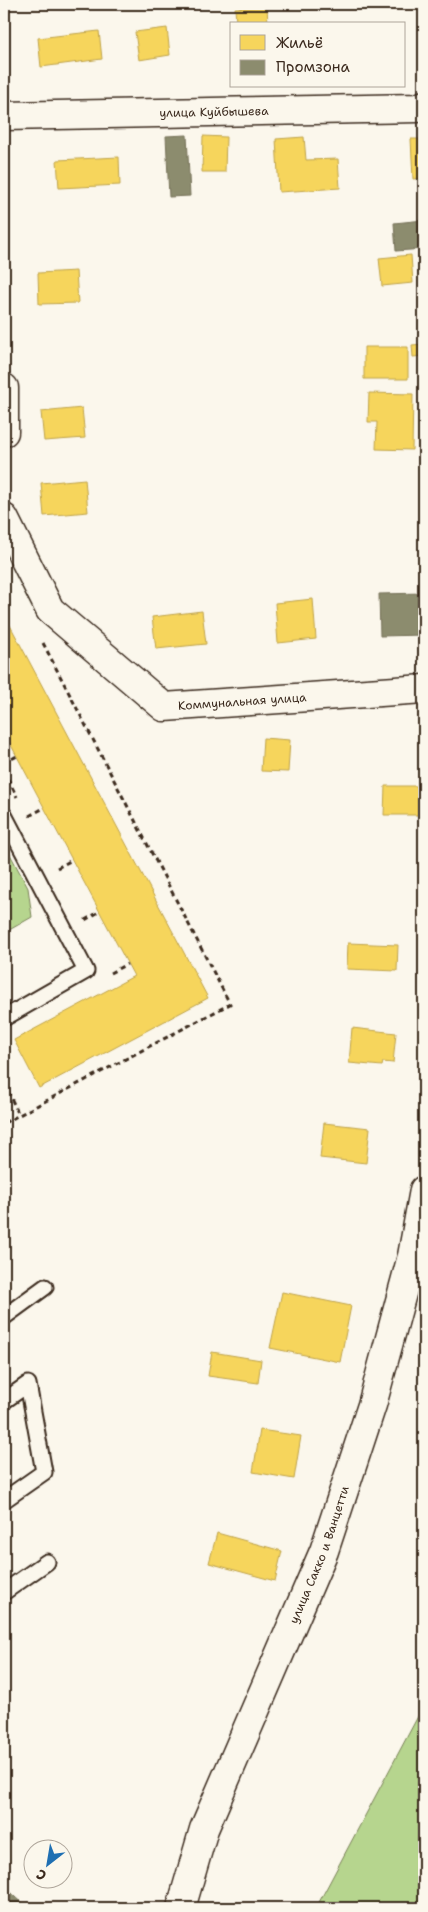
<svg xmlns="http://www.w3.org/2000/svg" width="428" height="1912" font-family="'Shantell Sans',sans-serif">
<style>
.green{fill:#b6d58e;stroke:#788056}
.homes{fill:#f6d55c;stroke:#bea249}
.industry{fill:#8c8c6e;stroke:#746f56}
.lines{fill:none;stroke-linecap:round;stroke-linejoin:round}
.service-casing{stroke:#3b2a1e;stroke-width:19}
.minor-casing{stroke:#3b2a1e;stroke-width:31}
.tertiary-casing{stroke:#3b2a1e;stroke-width:31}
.path{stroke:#3b2a1e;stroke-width:3;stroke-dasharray:5 4;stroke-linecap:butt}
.service{stroke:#fbf7ec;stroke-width:15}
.minor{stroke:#fbf7ec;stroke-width:28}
.tertiary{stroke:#fbf7ec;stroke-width:28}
.labels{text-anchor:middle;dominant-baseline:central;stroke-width:5;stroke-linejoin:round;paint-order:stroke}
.street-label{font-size:12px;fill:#3b2a1e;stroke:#fbf7ec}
</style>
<rect width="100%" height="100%" fill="#fbf7ec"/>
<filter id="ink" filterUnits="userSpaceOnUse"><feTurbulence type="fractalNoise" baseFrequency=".02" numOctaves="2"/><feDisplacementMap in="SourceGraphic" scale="10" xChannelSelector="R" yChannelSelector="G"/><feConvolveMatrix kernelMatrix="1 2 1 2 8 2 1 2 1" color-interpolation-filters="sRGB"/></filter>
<g filter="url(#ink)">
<path class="green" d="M4,843L28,888L32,917L4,933Z
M424,1705V1908H316Z"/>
<path class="homes" d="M90,4H116L91,6Z
M267,6L268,24H236L235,8Z
M167,28L170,55L139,60L135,32Z
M99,31L102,59L41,67L38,38Z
M203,136L226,137L225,172H202Z
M304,137L306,160L338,159L340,188L279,192L276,139Z
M411,139H424V178L413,179Z
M119,157L120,185L59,188L57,160Z
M411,255L413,283L382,286L379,258Z
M76,271L78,303L39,304L38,273Z
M424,344V356L413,357L412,345Z
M364,347H408V379H364Z
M369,393L413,394L412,450L376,449L377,422H368Z
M82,408L85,438L44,441L41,412Z
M85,479L88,512L44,516L41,483Z
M313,599L316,639L278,643L275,603Z
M202,611L206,644L156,649L152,617Z
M4,614L208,998L39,1088L14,1040L134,976L4,732Z
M263,738L290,740L288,772L261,771Z
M385,786H424V815H384Z
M348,943L398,945L397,971L347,969Z
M352,1028L396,1033L393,1063L383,1062L382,1066L349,1063Z
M324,1123L370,1128L366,1163L320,1158Z
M282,1292L351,1306L340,1362L270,1348Z
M212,1352L261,1360L258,1383L208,1376Z
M260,1430L301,1436L294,1479L253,1472Z
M217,1533L282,1551L275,1581L209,1563Z"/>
<path class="industry" d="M33,4H60V5L33,7Z
M187,135L190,196L169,197L166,136Z
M424,220V249L396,251L394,223Z
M424,593V635L380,636L379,594Z
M4,1886L28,1908H4Z"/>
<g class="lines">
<g class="service-casing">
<path id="service" d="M4,815L86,971L4,1018
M4,1317L45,1287
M4,1401L28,1384L44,1472L4,1500
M4,1592L47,1562"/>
</g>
<g class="minor-casing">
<g id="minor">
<path id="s1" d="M4,116L418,108L424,105"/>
<path d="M4,388V432"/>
<path id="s2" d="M4,518L50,610L164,707L424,689"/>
</g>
</g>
<g class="tertiary-casing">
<g id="tertiary">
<path id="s3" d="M181,1908L204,1829L324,1551L372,1405L412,1256L424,1190"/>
</g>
</g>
<path class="path" d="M4,763L17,756
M4,771L17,797
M29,816L44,808
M57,868L72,860
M85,920L99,912
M110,973L127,964
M4,1083L19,1115
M4,1123L230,1004L43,643"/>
<use href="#service" class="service"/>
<use href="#minor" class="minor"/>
<use href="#tertiary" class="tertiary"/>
</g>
</g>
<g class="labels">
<g class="street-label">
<text stroke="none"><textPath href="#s1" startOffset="210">улица Куйбышева</textPath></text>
<text stroke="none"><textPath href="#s2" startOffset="331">Коммунальная улица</textPath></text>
<text stroke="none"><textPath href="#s3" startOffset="380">улица Сакко и Ванцетти</textPath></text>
</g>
</g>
<rect width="428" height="1912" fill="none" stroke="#fbf7ec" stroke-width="20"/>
<rect x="10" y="10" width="408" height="1892" fill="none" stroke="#3b2a1e" stroke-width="2" filter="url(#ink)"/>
<rect x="230" y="22" width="175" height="65" fill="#fbf7ec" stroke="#aea59a"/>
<rect x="240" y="35" width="25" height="15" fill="#f6d55c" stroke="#aea59a"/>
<text x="276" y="48" font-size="15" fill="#3b2a1e">Жильё</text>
<rect x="240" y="60" width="25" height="15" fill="#8c8c6e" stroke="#aea59a"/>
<text x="276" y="72" font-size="15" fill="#3b2a1e">Промзона</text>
<g transform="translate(48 1864) rotate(211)"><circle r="24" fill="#fbf7ec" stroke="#aea59a"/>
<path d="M0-4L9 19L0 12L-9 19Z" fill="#1f6fb2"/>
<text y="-8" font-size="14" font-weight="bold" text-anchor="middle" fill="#3b2a1e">С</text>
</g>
</svg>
